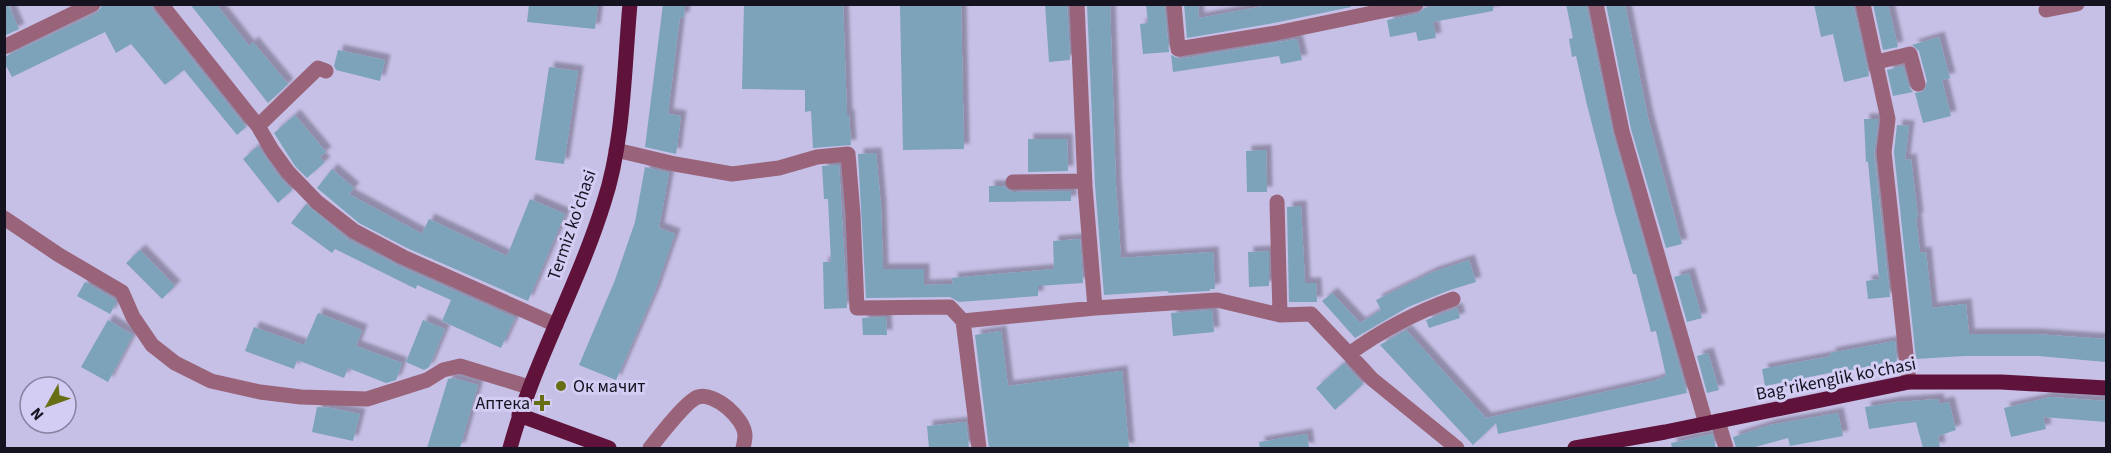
<svg xmlns="http://www.w3.org/2000/svg" width="2111" height="453" font-family="'Source Sans 3',sans-serif">
<style>
.building{fill:#7ca3ba;filter:url(#shadow)}
.lines{fill:none;stroke-linecap:round;stroke-linejoin:round}
.minor{stroke:#996379;stroke-width:15}
.major{stroke:#5f133b;stroke-width:15}
.poi-dot{fill:#686e13;stroke:#d3ccf3;stroke-width:2}
.labels{text-anchor:middle;dominant-baseline:central;stroke-width:6;stroke-linejoin:round;paint-order:stroke}
.street-label{font-size:18px;fill:#161321;stroke:#d3ccf3}
.poi-label{font-size:18px;fill:#161321;stroke:#d3ccf3;text-anchor:start}
</style>
<defs>
<filter id="shadow"><feDropShadow dx="5.5" dy="-5.5" stdDeviation="1.5" flood-color="#0004"/></filter>
</defs>
<rect width="100%" height="100%" fill="#c6bfe6"/>
<path class="building" d="M4,4H8L19,29L4,36Z
M103,4H151L153,10L246,127L237,135L184,70L165,85L131,44L116,53L105,32L12,77L4,62V57L97,13Z
M190,4H216L249,46L253,42L288,84L268,103Z
M529,4H598L595,29L527,22Z
M663,4H685L684,18L680,17L668,114L681,116L676,154L645,147Z
M744,4H843L847,115H849L851,145L813,148L811,111L805,112V90L742,89Z
M1045,4H1067L1070,60L1049,62Z
M1087,4H1110L1116,186L1121,258L1213,252L1215,289H1210V291L1169,293L1167,291L1104,295L1095,185Z
M1146,4H1164L1169,52L1143,54L1140,24L1148,23Z
M1184,4H1198L1199,18L1274,4H1351V7L1274,23L1187,38Z
M1444,4H1493V11L1433,22L1436,38L1418,41L1416,32L1390,37L1387,20L1418,14L1425,8Z
M1566,4H1586L1613,134L1687,393L1498,434L1496,423L1473,445L1380,345L1406,330L1486,418L1654,381L1666,376L1656,331L1651,332L1636,274H1633L1615,212L1587,105L1576,56L1572,57L1569,39L1573,38Z
M1606,4H1625L1648,118L1682,244L1666,248L1631,129Z
M1814,4H1853L1869,76L1844,82L1833,34L1821,37Z
M1873,4H1888L1898,47L1883,50Z
M961,5L964,149L903,150L900,6Z
M1939,37L1950,78L1942,80L1951,116L1923,123L1915,93L1924,91L1927,81L1919,51L1912,45Z
M1297,39L1302,60L1281,64L1279,56L1173,72L1171,55L1180,59Z
M338,50L385,60L380,81L336,70L334,66Z
M1903,66L1909,87L1913,92L1893,96L1887,70Z
M549,67L578,71L564,164L535,160Z
M295,115L326,152L320,157L325,162L307,178L295,166L274,133Z
M1864,119H1877L1878,122L1874,153L1890,297L1868,299L1866,281L1879,279L1868,162H1866Z
M1897,125L1909,126L1905,160L1911,159L1918,218H1916L1920,253L1926,252L1932,308L1966,304L1969,334H2034L2106,339V362L2038,356H1964L1916,359L1894,152Z
M1028,139H1067L1068,171L1028,172Z
M258,146L280,178L292,190L278,203L243,159Z
M1266,150L1267,192H1247L1246,151Z
M876,153L881,206L883,269H924V285L953,284L952,278L1054,269L1053,241L1080,239L1083,283L1038,286V296L959,302L950,297L866,298L858,154Z
M839,165L847,308L824,309L823,262H831L828,199H824L822,166Z
M645,167L669,173L659,228L675,234L655,291L616,380L579,365L615,280L635,222Z
M332,169L354,188L349,194L422,234L429,219L507,256L530,199L565,214L528,301L407,248L359,223L317,188Z
M989,186H1004L1008,190L1013,192L1071,191V201L989,202Z
M306,204L349,240L399,266L515,318L501,348L442,321L451,300L417,285L416,289L335,249L332,253L291,223Z
M1301,206L1305,283H1316L1317,302H1289L1287,207Z
M140,250L175,286L162,299L126,263Z
M1269,251V286L1249,287L1248,252Z
M1469,260L1476,282L1450,290L1408,307L1355,338L1322,301L1332,293L1360,323L1381,310L1376,300L1433,272Z
M1689,273L1702,318L1687,322L1674,277Z
M85,282L114,299L116,303L110,314L77,296Z
M1457,308L1460,318L1429,328L1426,320Z
M1212,310L1214,332L1173,336L1171,313Z
M318,313L362,330L356,346L402,363L396,380L386,383L348,368L344,378L297,360L294,369L245,351L254,327L304,345Z
M886,317L887,335H863L862,318Z
M108,320L133,335L108,382L81,367Z
M423,320L445,329L429,367L424,370L406,362Z
M1001,331L1008,386L1122,371L1129,448H989L975,335Z
M1895,341L1897,363L1834,375V372L1765,386L1762,369L1831,356L1830,353Z
M1708,353L1719,390L1707,393L1697,356Z
M1344,363L1363,384L1335,410L1316,388Z
M453,378L478,385L460,448H427L448,379Z
M2050,397L2106,401V422L2043,417L2046,429L2011,437L2004,408Z
M1938,399L1939,404L1949,402L1956,430L1938,436L1940,448H1923L1916,422L1869,429L1865,407L1897,402Z
M317,407L331,408L360,414L353,441L312,432Z
M1838,413L1843,436L1790,446L1788,438L1751,448H1736L1733,437L1770,425Z
M966,422L969,448H929L927,426Z
M1307,434L1309,448H1260L1259,442Z
M1712,434L1716,448H1672L1671,443Z"/>
<g class="lines">
<path class="minor" d="M161,4L258,126L272,150L288,172L317,202L354,231L403,257L556,325
M1077,4L1085,186L1095,308L1217,300L1280,315
M1174,4L1178,49L1276,33L1416,4
M1596,4L1622,131L1706,424
M1863,4L1888,119L1884,152L1909,382
M2046,10L2077,4
M4,47L93,4
M1877,62L1910,54L1918,84
M258,126L318,68L326,71
M616,150L675,164L732,174L779,168L817,157L848,154L853,214L857,308L950,307L963,321
M1013,182L1085,181
M1277,202L1280,315L1311,314L1349,354
M4,218L59,255L122,292L133,317L152,345L175,363L211,381L260,392L301,397L367,399L427,380L443,370L460,366L529,387
M1453,299C1414,313 1382,330 1349,354L1372,379L1457,448
M1718,421L1726,448
M650,448C658,438 687,400 698,397C715,392 744,418 745,435C745,439 744,444 743,448
M979,448L963,321L1095,308"/>
<path class="major" d="M519,415L609,448
M510,448C533,363 578,286 604,202C624,141 624,69 630,4
M1575,448L1665,432L1909,382H2001L2106,388"/>
</g>
<g class="poi-dot">
<circle cx="561" cy="386" r="6"/>
<path d="M539 394h6v6h6v6h-6v6h-6v-6h-6v-6h6z"/>
</g>
<g class="labels">
<g class="street-label">
<text transform="translate(572 225) rotate(-71)">Termiz ko'chasi</text>
<text transform="translate(1836 379) rotate(-11)">Bag'rikenglik ko'chasi</text>
</g>
<g class="poi-label">
<text x="573" y="386">Ок мачит</text>
<text x="530" y="403" text-anchor="end">Аптека</text>
</g>
</g>
<rect width="2111" height="453" fill="none" stroke="#161321" stroke-width="12"/>
<g transform="translate(48 405) rotate(230)"><circle r="28" fill="#d3ccf3" stroke="#87829f" stroke-width="1.5"/>
<path d="M0-4.5L10 22L0 15L-10 22Z" fill="#686e13"/>
<text y="-9" font-size="16" font-weight="bold" text-anchor="middle" fill="#161321">N</text>
</g>
</svg>
